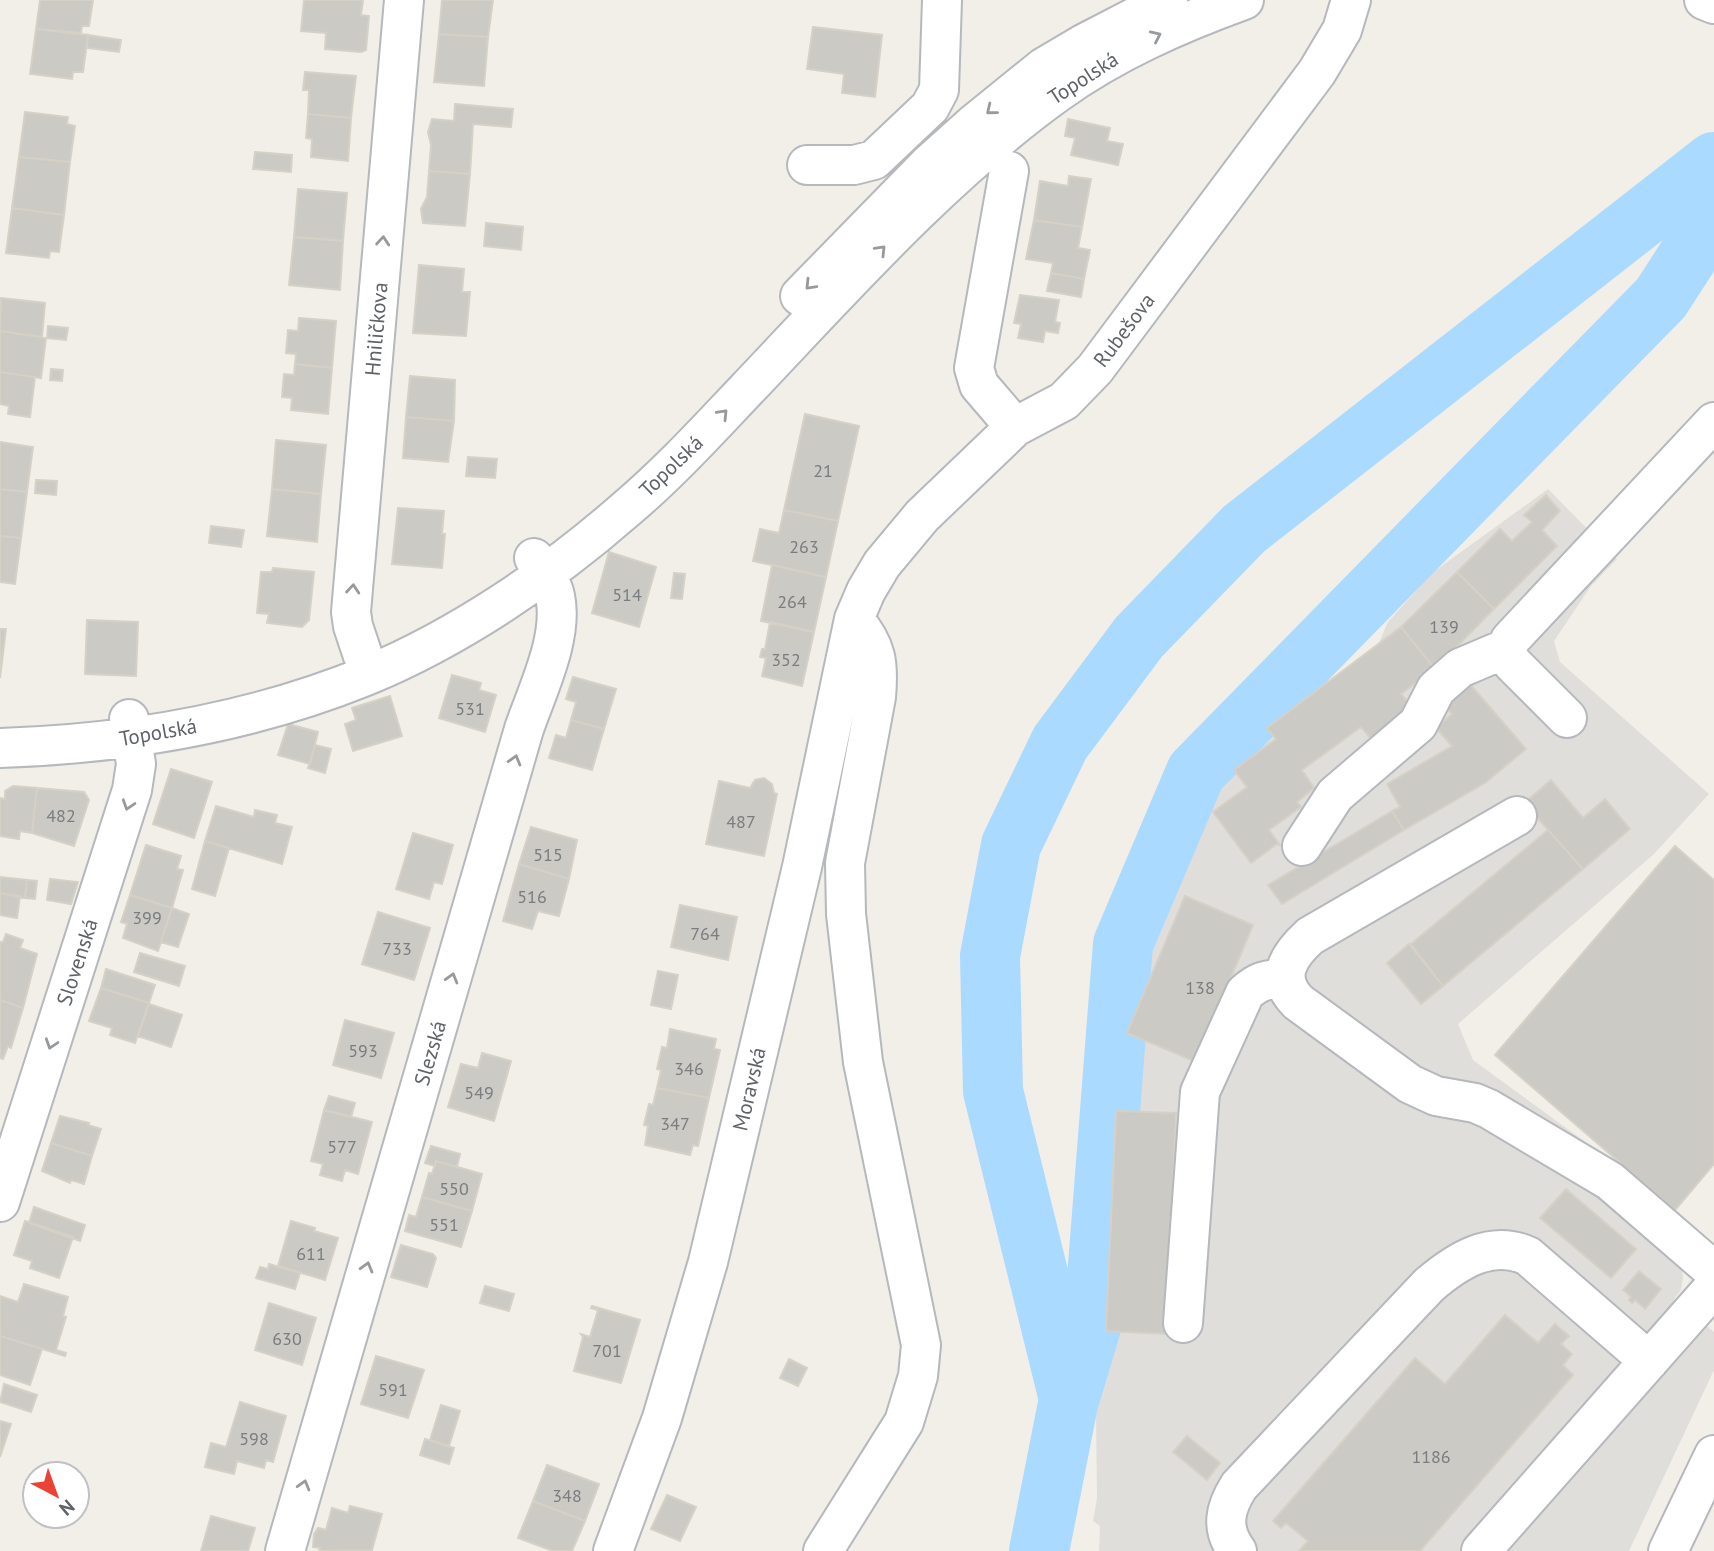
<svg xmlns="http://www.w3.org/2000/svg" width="1714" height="1551" font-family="'PT Sans',sans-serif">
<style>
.industrial{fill:#e0deda}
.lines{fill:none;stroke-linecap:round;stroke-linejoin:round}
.river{stroke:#aadaff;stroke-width:60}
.building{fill:#cccac5;stroke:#d6d1c6;stroke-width:2}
.minor-casing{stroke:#b5b8bc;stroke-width:42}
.minor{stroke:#fff;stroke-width:38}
.oneway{stroke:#979a9d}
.labels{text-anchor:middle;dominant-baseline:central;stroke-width:5;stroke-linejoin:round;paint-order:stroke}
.number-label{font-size:18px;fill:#7a7d7f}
.street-label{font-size:21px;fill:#5f6368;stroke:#fff}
</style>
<rect width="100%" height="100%" fill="#f1efe8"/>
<path class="industrial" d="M1548,489L1617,559L1591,586L1554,641L1560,662L1709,794L1654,854L1458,1024L1473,1060L1599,1152L1681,1261L1683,1278L1681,1290L1674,1299L1714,1332V1370L1629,1551H1099L1100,1526L1093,1521L1097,1498L1095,1325L1090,1223L1102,1114L1120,1022L1150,920L1232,769L1267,728L1378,645L1388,622L1432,573Z"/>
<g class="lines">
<path class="river" d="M1070,1397L1094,1317L1123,944L1196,772L1661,298L1714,216
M1039,1551L1069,1399L993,1091L990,956L1011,845L1060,743L1139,637L1244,529L1714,162"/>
</g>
<path class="building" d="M40,0H93L89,26H82L81,33L36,29Z
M304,0H363L361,15L369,16L366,50L361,52L325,49L326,33L301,31Z
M442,0H493L488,37L439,34Z
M813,27L882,35L875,97L842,93L844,74L807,69Z
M36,29L88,35L83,72H73L72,79L30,74Z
M439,34L488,37L484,86L434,82Z
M88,35L121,40L119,52L87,48Z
M305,72L356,76L351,118L308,114L309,90H303Z
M455,104L513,109L511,127L473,124L470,174L429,171L431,145L428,132L432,119L454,121Z
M25,112L68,117L67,124L75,126L70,162L19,157Z
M308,114L351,118L348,161L311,157L312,139L306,138Z
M1068,119L1110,128L1107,141L1123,144L1118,165L1071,155L1075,138L1065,136Z
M255,152L292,155L291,172L253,169Z
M19,157L70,162L64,215L12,208Z
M429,171L470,174L465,226L423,223L421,209L427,197Z
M1069,176L1091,179L1082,227L1034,220L1040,181L1068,186Z
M298,189L347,193L343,241L294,237Z
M12,208L64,215L59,252L50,251L49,258L6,253Z
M1034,220L1082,227L1078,248L1090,250L1084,279L1051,273L1053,263L1026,259Z
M486,223L523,227L521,250L484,246Z
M294,237L343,241L340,290L289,285Z
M419,265L464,269L462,292H470L466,336L413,333Z
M1051,273L1084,279L1081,297L1047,291Z
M1020,295L1059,300L1055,322L1060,323L1058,333L1045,331L1043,342L1018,338L1021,324L1014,323Z
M1,298L45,303L42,337L0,331Z
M299,318L336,321L332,368L295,364L296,354L286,353L288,330L298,331Z
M48,326L68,328L66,340L47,338Z
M0,331L46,338L41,378L0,372Z
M295,364L332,368L328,414L291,410L292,398L282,397L284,374L294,375Z
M51,369L63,370L62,381L50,380Z
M0,372L35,377L30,417L8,414L9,406L0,404Z
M410,376L455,380L454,421L406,417Z
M805,414L859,426L838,521L784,510Z
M406,417L454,421L448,462L403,458Z
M276,440L326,445L321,494L272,489Z
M0,442L33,447L27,492L0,489Z
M468,457L497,459L495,478L466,476Z
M36,480L57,481L56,495L35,493Z
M0,489L27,492L21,538L0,536Z
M272,489L321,494L317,542L267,536Z
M1546,495L1560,511L1542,530L1557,546L1494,609L1457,572L1500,529L1512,541L1532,522L1524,515Z
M398,508L444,511L442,534H445L442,568L392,564Z
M784,510L838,521L826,577L753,561L760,529L779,533Z
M211,526L244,530L241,547L209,543Z
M0,536L21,538L15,584L0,582Z
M609,552L656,567L639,627L592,613Z
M772,565L826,577L814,632L761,621Z
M273,568L314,572L309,620L302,627L267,623L269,614L257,613L261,572H272Z
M1457,572L1494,609L1435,669L1401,627Z
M674,573L685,574L682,599L671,598Z
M87,620L138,622L136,676L85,674Z
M770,622L814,632L802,686L762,676L766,658L760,657L762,649H765Z
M1401,627L1435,669L1401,694L1413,707L1373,741L1361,727L1302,770L1314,788L1297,802L1301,807L1269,830L1280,845L1277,844L1251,863L1213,812L1247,787L1234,770L1276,739L1267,728Z
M0,629H6L0,678Z
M452,675L481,683L479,690L496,695L485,732L439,718Z
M573,677L616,689L604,729L571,720L576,702L566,699Z
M1470,684L1526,749L1485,783L1404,830L1392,811L1400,807L1387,784L1452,746L1436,728L1452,714L1445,706Z
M390,696L402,736L353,751L345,724L356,720L352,708Z
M571,720L604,729L592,770L549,758L556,735L566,738Z
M288,724L318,732L310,764L278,755Z
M315,745L331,749L325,773L308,768Z
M171,769L212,782L194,838L153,824Z
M764,778L772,784L774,793L777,794L764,856L706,844L719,781L750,788L755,780Z
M1551,780L1583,818L1605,799L1630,829L1583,869L1524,803Z
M13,786L37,788L32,833L20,831L19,839L0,836V798L5,799V791Z
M37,788L84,792L89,800L74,846L32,833Z
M216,806L254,817L255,810L277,815L275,823L292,827L282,864L205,841Z
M1392,811L1404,830L1282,904L1268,885Z
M531,827L577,840L569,879L519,864Z
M1548,830L1583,869L1443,986L1411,944Z
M413,833L453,845L442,884L434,882L429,899L396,889Z
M205,841L229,848L215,896L192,889Z
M146,845L181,856L177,869L183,870L172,908L130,895Z
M1675,846L1714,880V1164L1675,1210L1495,1055Z
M519,864L569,879L559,916L538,911L532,929L503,921Z
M0,877L27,880L25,898L0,893Z
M50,879L78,882L71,904L47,900Z
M27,880L37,881L35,899L25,898Z
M0,893L20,896L17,918L0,915Z
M130,895L172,908L158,951L123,938L127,924L121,922Z
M1185,896L1253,925L1196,1062L1127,1033Z
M680,905L737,917L728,960L671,947Z
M172,908L189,914L178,947L161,942Z
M378,912L430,928L414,980L362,964Z
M6,934L23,940L20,948L37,954L23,1008L0,1000V942H3Z
M1409,944L1443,986L1421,1004L1387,963Z
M140,953L185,966L179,986L134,972Z
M106,969L155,985L149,1003L101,988Z
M658,971L678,975L671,1009L651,1005Z
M101,988L149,1003L135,1043L110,1035L112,1028L89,1021Z
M0,1000L23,1008L11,1048L8,1046L3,1059L0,1058Z
M149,1004L182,1015L171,1047L138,1036Z
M345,1020L394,1033L381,1078L333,1065Z
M670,1029L716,1039L714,1049L720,1050L709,1098L657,1088L661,1070L657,1069L662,1047L667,1048Z
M482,1053L511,1061L494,1121L448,1107L461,1064L478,1068Z
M657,1088L709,1098L698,1146L693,1145L690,1155L645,1145L648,1126L644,1125L649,1104L653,1105Z
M329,1096L355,1103L351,1117L324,1110Z
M324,1110L372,1122L358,1174L345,1170L342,1181L320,1175L323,1164L311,1161Z
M1116,1111L1176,1113L1167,1334L1106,1331Z
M60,1116L89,1123L88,1125L101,1129L92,1156L51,1143Z
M51,1143L92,1156L84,1184L71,1180L70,1183L42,1171Z
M431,1146L460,1154L457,1167L436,1161L435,1166L425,1163Z
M436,1161L482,1174L472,1211L422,1197L429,1173L432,1174Z
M1566,1189L1636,1249L1611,1278L1540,1218Z
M422,1197L472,1211L461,1247L405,1231L409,1215L416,1217Z
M34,1207L85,1225L80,1241L29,1223Z
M25,1221L73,1237L59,1278L30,1268L32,1261L14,1255Z
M291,1221L315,1228L314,1231L338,1238L325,1280L278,1266Z
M401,1245L433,1254L436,1258L427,1287L391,1277Z
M269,1264L300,1273L295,1289L256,1278L260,1267L268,1269Z
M1639,1271L1661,1289L1645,1309L1635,1300L1632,1303L1629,1300L1631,1297L1623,1290Z
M24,1284L68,1297L63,1316L66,1317L56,1350L66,1353L65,1356L0,1336V1296L18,1302Z
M485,1286L514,1294L509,1311L480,1303Z
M269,1303L316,1318L302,1365L255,1350Z
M592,1306L640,1320L621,1383L574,1371L583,1337L581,1334L590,1337L598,1310L591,1308Z
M1505,1315L1538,1343L1555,1324L1569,1336L1561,1344L1572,1354L1563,1365L1573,1375L1420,1551H1299L1308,1541L1286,1523L1281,1528L1273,1521L1415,1358L1445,1384Z
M0,1336L42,1349L30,1385L0,1375Z
M376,1356L424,1370L408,1418L361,1404Z
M789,1359L807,1368L798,1386L780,1378Z
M4,1384L37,1395L31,1412L0,1402Z
M240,1402L286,1416L273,1462L266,1460L264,1468L237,1461L234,1474L205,1467L211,1443L226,1447Z
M441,1405L460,1411L449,1446L430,1440Z
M0,1421L11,1424L0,1457Z
M1187,1436L1220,1463L1207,1480L1173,1452Z
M425,1439L454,1448L449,1464L420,1455Z
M547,1465L599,1484L585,1521L533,1501Z
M667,1495L696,1507L680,1541L651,1529Z
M533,1501L585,1521L572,1551H553L518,1538Z
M350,1506L382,1514L372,1550L319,1551L320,1548L313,1547L314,1534L318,1528L326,1530L332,1508L348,1513Z
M211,1516L255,1528L248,1551H201Z"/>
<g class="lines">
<g class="minor-casing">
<path id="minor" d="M1704,0L1714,4
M807,165H854L874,160L930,107L939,90L942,0
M1009,171L974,368L979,385L1015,427
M800,296L928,165L976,122L1044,67L1083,44L1168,0
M363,656L353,626L351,612L404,0
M1567,718L1513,664C1507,656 1507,650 1510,640L1714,422
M0,748C125,744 250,723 366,676C458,638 551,575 625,510C669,473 708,430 747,389C843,288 943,175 1057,93C1114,52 1178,24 1244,0
M1517,816L1310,936C1288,956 1274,978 1298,1002L1410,1084L1436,1096L1475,1103L1489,1109L1610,1181L1714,1271
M1302,846L1335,795L1418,724L1436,689L1460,668L1507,648
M0,1202L132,790L136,764L129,719
M1183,1323L1200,1092L1245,993C1258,981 1267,979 1284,979
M285,1551L524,729C537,691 564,637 555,596C552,582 543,570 534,558
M613,1551L662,1418L708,1262L802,867L854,619L866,591L882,564L922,516L1015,427L1064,401L1095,369L1317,72L1342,30L1351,0
M823,1551L904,1422L918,1376L921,1345L863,1062L846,914L845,863L876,697C879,663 877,646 854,619
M1237,1551C1220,1528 1225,1508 1239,1486L1429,1285C1457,1261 1491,1239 1528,1256L1649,1361
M1481,1551L1714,1287
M1668,1551L1714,1455"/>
</g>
<use href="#minor" class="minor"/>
</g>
<defs><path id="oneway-chevron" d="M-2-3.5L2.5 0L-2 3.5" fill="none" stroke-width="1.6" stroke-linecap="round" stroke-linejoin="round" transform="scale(1.75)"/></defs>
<g class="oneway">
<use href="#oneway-chevron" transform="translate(1156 36) rotate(-25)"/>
<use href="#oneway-chevron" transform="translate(991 110) rotate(141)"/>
<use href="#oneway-chevron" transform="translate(383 241) rotate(-85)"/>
<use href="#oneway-chevron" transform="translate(881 250) rotate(-46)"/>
<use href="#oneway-chevron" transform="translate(810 285) rotate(134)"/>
<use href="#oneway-chevron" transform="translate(723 414) rotate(-46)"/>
<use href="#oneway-chevron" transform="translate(353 589) rotate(-85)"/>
<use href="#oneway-chevron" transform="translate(515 760) rotate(-74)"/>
<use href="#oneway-chevron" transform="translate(128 805) rotate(108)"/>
<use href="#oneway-chevron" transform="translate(452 978) rotate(-74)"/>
<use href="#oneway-chevron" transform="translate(51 1044) rotate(108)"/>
<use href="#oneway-chevron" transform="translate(367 1267) rotate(-74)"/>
<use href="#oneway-chevron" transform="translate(304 1485) rotate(-74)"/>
</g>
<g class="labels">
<g class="number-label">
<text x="823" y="470">21</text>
<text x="804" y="546">263</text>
<text x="627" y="594">514</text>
<text x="792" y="601">264</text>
<text x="1444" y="626">139</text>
<text x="786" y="659">352</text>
<text x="470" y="708">531</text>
<text x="61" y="815">482</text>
<text x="741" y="821">487</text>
<text x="548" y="854">515</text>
<text x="532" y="896">516</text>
<text x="147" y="917">399</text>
<text x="705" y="933">764</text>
<text x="397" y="948">733</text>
<text x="1200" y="987">138</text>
<text x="363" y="1050">593</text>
<text x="689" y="1068">346</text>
<text x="479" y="1092">549</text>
<text x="675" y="1123">347</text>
<text x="342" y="1146">577</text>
<text x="454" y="1188">550</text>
<text x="444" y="1224">551</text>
<text x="311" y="1253">611</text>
<text x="287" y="1338">630</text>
<text x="607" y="1350">701</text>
<text x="393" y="1389">591</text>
<text x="254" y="1438">598</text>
<text x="1431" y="1456">1186</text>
<text x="567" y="1495">348</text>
</g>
<g class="street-label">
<text transform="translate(1083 78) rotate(-33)">Topolská</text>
<text transform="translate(376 329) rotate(-85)">Hniličkova</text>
<text transform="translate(1124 330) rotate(-53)">Rubešova</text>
<text transform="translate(671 466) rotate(-44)">Topolská</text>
<text transform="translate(158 732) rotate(-10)">Topolská</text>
<text transform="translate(77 962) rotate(-72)">Slovenská</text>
<text transform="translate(430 1053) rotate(-74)">Slezská</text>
<text transform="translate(749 1089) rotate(-77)">Moravská</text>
</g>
</g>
<g transform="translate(56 1495) rotate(139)"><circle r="33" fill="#ffffff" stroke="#bfc1c3" stroke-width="2"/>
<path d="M0-5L12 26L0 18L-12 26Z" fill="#ea4335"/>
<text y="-10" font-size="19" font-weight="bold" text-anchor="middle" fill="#5f6368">N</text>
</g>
</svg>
